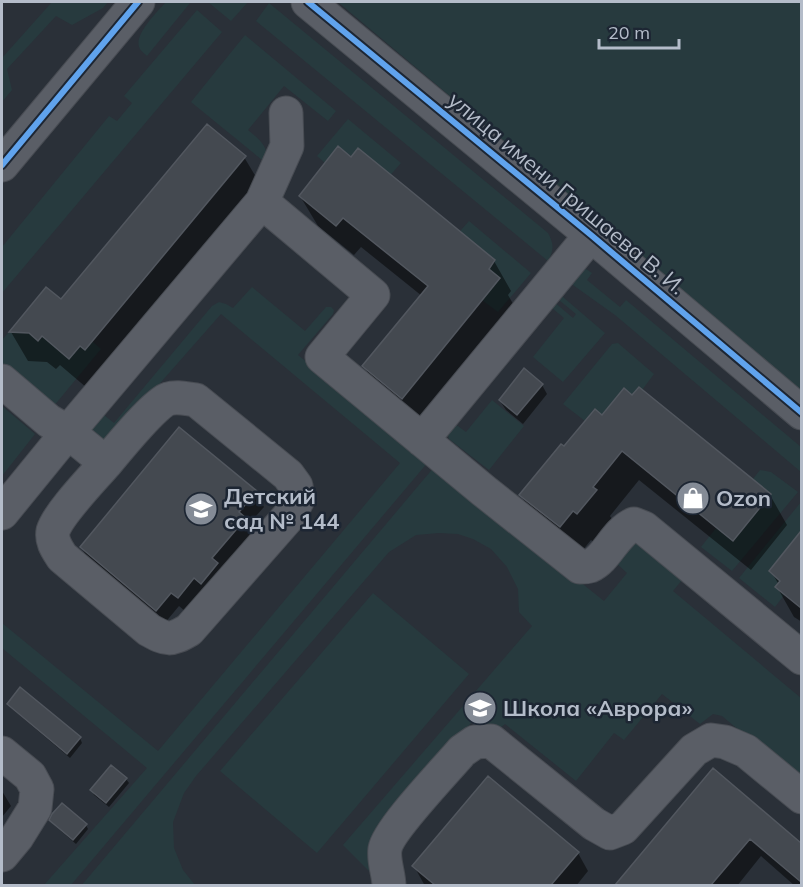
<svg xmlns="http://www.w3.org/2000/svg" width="803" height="887" font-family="Mulish,sans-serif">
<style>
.green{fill:#273a3e}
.shadow{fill:#0007}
.building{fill:#444950;stroke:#52575f;stroke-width:1.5}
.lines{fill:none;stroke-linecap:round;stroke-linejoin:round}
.minor-casing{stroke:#484c53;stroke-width:35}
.minor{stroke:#5a5e66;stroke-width:33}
.cycleway-casing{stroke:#1d2633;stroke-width:10}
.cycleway{stroke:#60a3ed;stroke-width:6}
.labels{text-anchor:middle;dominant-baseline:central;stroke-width:5;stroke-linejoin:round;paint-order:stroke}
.street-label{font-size:22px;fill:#b4bcc9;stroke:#1d2633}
.poi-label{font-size:22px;font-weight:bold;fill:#b4bcc9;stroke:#1d2633;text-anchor:start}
</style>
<rect width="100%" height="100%" fill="#2a3038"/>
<path class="green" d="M52,2H108L103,8L72,25L56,16L7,69L12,90L2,102V58Z
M166,2H188L190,3L147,56C145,54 141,51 140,49C132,36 158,11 166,2Z
M208,2H248L231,21Z
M338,2H801V391Z
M269,3L548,233C554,244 554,250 548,261L256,21Z
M197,10L222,32L2,293V247L109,116L117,121L132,103L124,96Z
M245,35L336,111L328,121L284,86L248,130C260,140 270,148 267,164L191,102Z
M348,119L401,163L386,180L338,147L325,163L317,156Z
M469,221L531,273L498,312L482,300L500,278L489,269L495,260L474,242L454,238Z
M586,269L592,273L587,280L620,307L626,300L801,447V472L615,315L566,280L575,271Z
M252,287L305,331L326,307H331L334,310L333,314L298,355L429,461L71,885H44L147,768L2,648V623L158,751L400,463L221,314L111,439L104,441L86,427L100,412L114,423L212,306L219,302L226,304L233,308Z
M556,291L605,333L563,382L533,357L564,318L552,308L553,301L573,318L576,314L553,295Z
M14,326L22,333H29L38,340L42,336L69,359L80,346L92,341L101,349L53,407L2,363V340Z
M618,343L654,374L642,390L632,395L624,388L602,415L594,409L585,421L563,404L612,344Z
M492,400L524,426L489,470L449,439L446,429L451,421L466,432Z
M2,406L35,434L2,476Z
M435,466L604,601L627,573L614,561L634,538L687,574L673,591L801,698V782L722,716L713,714L700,724L662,694L624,740L614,733L576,781L505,724L495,732L476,717L368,845L376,878L343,845L532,626L519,612L518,589L507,567L491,549L473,539L458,534L439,533L416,535L389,552L196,776L184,793L173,822L174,848L183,870L195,885L81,886Z
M760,470L771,472L798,492L732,571L701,547L716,528L733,541L771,495L753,479Z
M801,502V538L798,536L769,571L780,581L785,594L775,607L739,578Z
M373,593L469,674L317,853L220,771Z"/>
<path class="shadow" d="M244,157L262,187L87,388L60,365L56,369L47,362L28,361L11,332L61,302Z
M300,196L494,261L511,291L508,295L516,309L420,428L381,396L364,366L422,296L361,247L354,255L318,226Z
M542,385L547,394L523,424L506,410L500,401Z
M639,389L770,495L787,525L751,570L639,480L610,516L613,521L595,543L591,540L578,556L539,525L521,495L564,449L602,417L632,397Z
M255,492L264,507L248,525L253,533L186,612L179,606L164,624L90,562L81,547Z
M798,538L802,540V622L794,617L777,587L779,585L771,571Z
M8,704L80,738L82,743L70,758L11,708Z
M713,770L802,847V886H795L761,856L737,886H617Z
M126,779L129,783L109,807L94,795L92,790Z
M2,791L11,806L2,817Z
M51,820L86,825L88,829L76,844L54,825Z
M578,853L588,871L576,886H425L414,866Z"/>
<path class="building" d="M207,124L246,156L85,350L80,346L69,359L42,336L38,341L29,333L9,332L46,287L61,299Z
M338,146L351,157L358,148L406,187L495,260L489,269L500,278L402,399L362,366L428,286L343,218L336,226L299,196Z
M524,368L543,384L517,415L499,400Z
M639,387L771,494L733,541L622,451L593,487L597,490L577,514L573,511L560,527L519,495L561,444L564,446L595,409L602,415L624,388L632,395Z
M179,427L257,491L239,512L246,518L212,558L218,563L201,584L194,578L178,598L171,593L156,611L80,547Z
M801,531V608L775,587L780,581L769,571Z
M20,687L81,737L67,754L7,704Z
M111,765L127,778L106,803L90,790Z
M713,768L801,843V882L750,839L711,885H615Z
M488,776L579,852L551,885H435L412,866Z
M62,803L87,824L73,840L49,820L52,814Z"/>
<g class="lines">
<g class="minor-casing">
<path id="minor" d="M308,2L591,235L802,413
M2,165L138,2
M262,202L287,146L286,113
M2,381L49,421L68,432L106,463C93,478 58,514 53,531C51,541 57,549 62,557L149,630C167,640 170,641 189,630L290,515L298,499L296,486L288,475L196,400C187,399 177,396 168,399C156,402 116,451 106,463
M422,440L591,235
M2,513L68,432L262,202L373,295L322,357L484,491L580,567C583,567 587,567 590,566C607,559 615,532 634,524L644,528L802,658
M2,753L30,776L37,789L35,808L17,837L2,855
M389,886C389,874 383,861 385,849C388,830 447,769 462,751L475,742L491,741L594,824L610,833L623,828L694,750L711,740L725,742L746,751L802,797"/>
</g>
<use href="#minor" class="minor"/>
<g class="cycleway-casing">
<path id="cycleway" d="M308,2L591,235L802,413
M2,165L138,2"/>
</g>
<use href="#cycleway" class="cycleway"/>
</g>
<defs>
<g id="shop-disc" transform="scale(1.725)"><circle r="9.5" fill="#848b96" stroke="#1d2633"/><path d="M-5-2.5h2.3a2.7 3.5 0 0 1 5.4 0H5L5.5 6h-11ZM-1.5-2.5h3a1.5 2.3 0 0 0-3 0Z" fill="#fff"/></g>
<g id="school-disc" transform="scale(1.725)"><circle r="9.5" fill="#848b96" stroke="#1d2633"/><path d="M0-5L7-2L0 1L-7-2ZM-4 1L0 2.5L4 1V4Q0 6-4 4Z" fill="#fff"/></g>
</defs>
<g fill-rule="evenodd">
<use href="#shop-disc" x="693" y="498"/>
<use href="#school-disc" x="201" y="509"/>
<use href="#school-disc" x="480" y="708"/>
</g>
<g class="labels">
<g class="street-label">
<text transform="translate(567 193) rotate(40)">улица имени Гришаева В. И.</text>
</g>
<g class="poi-label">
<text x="224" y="496">Детский<tspan x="224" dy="25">сад № 144</tspan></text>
<text x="716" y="498">Ozon</text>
<text x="503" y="708">Школа «Аврора»</text>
</g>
</g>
<rect width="803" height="887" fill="none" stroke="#b4bcc9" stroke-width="6"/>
<path d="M599 39v9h80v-9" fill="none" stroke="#b4bcc9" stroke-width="3"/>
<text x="608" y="39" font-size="18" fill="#b4bcc9" stroke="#1d2633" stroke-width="4.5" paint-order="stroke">20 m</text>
</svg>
